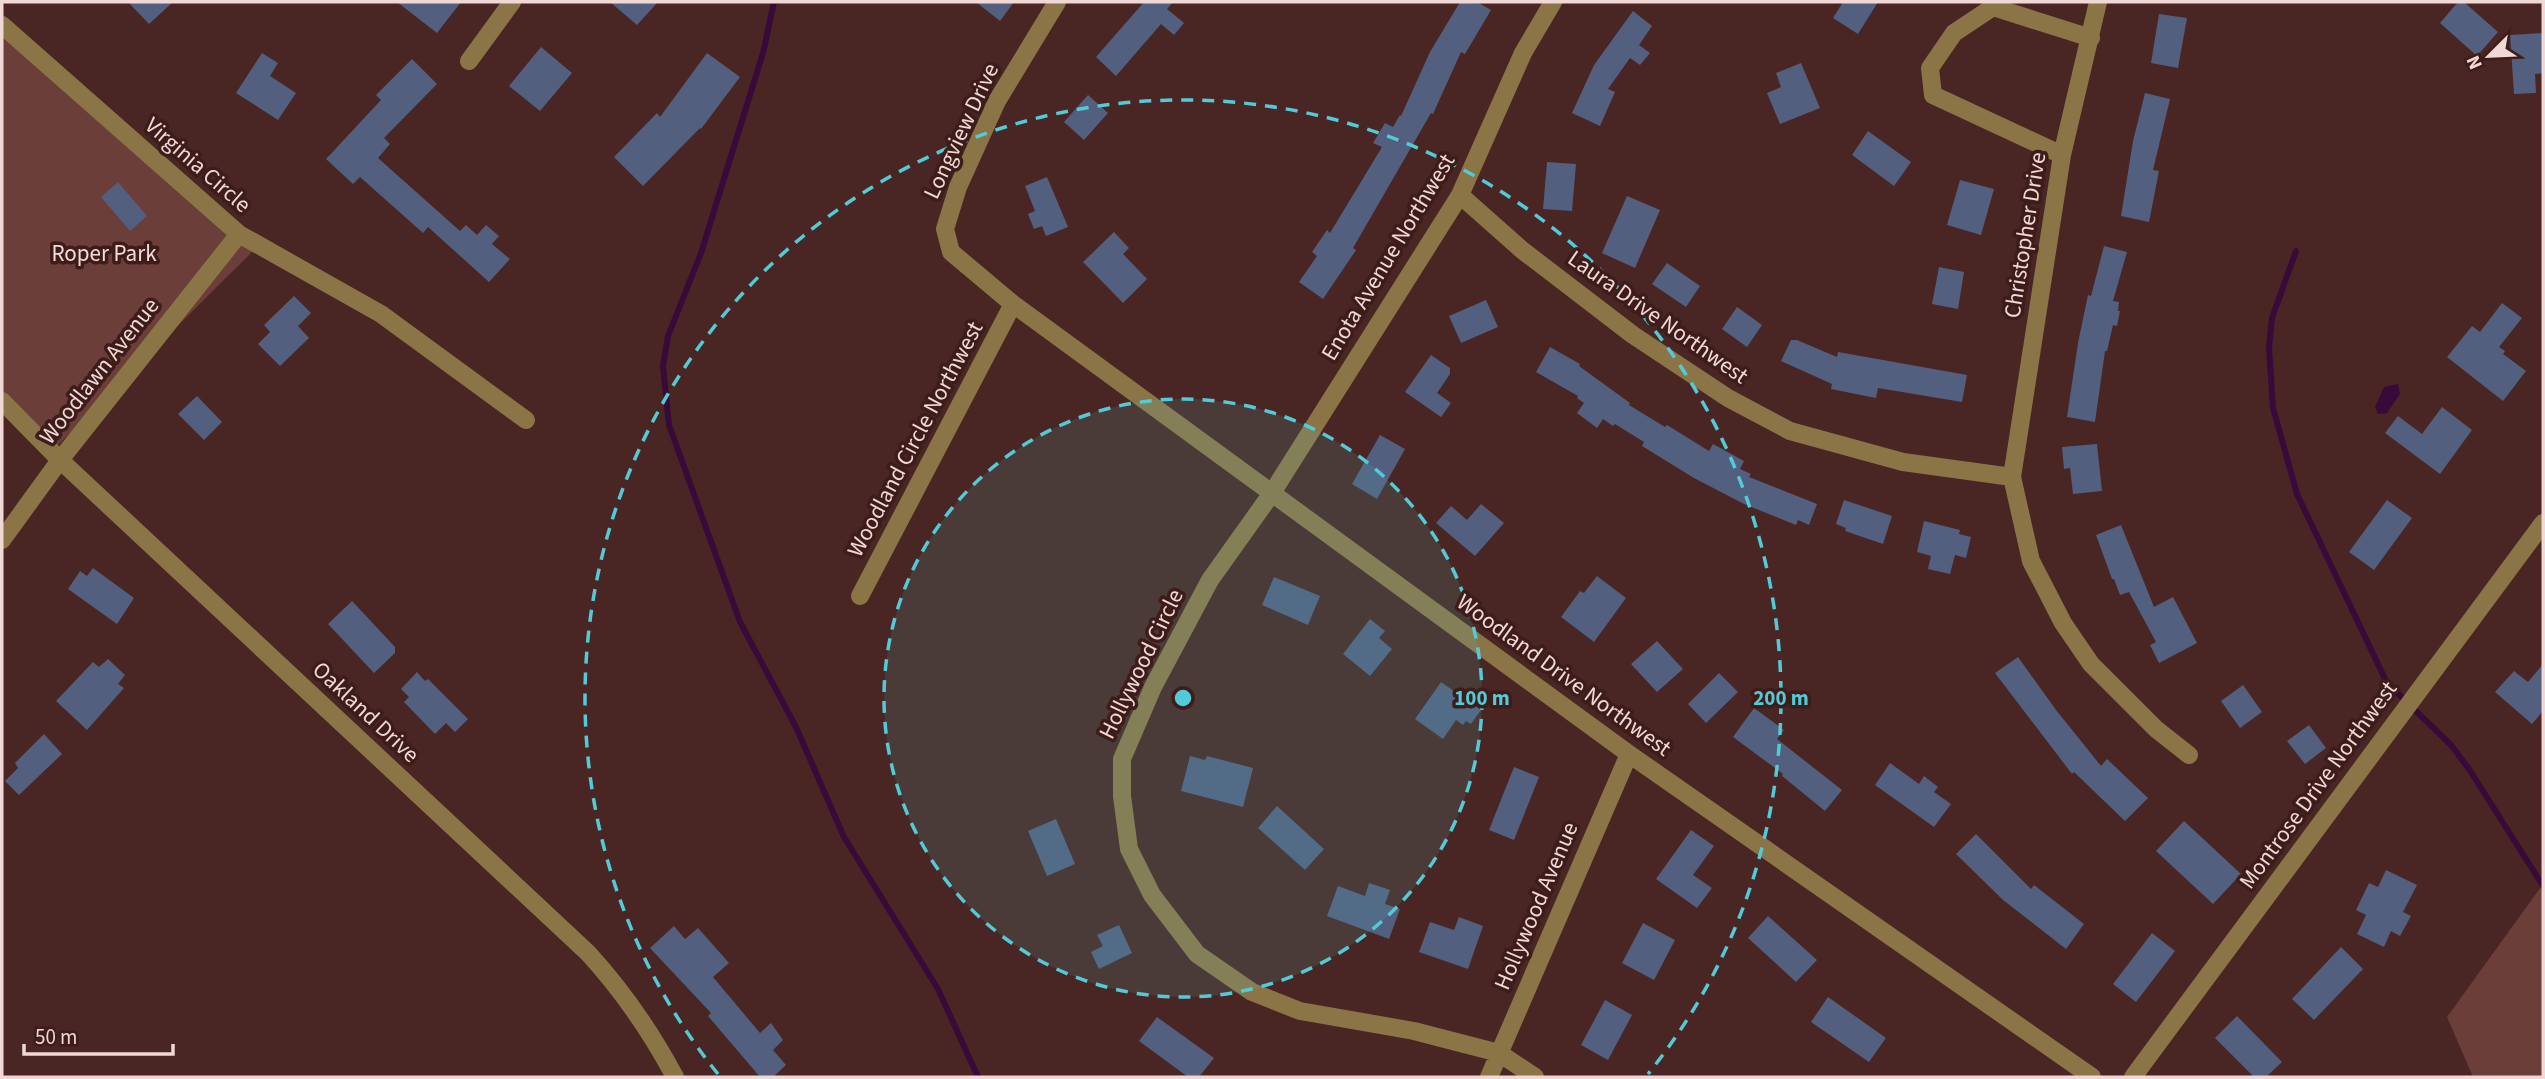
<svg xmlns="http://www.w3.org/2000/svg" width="2545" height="1079" font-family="'Source Sans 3',sans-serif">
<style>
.green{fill:#6c3e3a}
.water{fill:#380a3a}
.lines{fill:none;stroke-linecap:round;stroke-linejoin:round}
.stream{stroke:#380a3a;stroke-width:6}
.building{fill:#525f7e}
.minor{stroke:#8b7546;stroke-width:18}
.ring{fill:none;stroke:#52cbd9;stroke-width:3.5;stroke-dasharray:12 9}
.labels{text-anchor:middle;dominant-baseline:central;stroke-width:7;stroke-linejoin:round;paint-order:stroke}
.street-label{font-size:23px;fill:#efd8d5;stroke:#3d1c19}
.park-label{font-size:23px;fill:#f2dbd9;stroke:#3d1c19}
.centre{fill:#52cbd9;stroke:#3d1c19;stroke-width:3.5}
.ring-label{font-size:21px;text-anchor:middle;font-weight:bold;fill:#52cbd9;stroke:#3d1c19;stroke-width:7;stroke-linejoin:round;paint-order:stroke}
</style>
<rect width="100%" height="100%" fill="#492623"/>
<path class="green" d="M2,26L254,250L51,452L2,402Z
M2543,884V1077H2473L2447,1017Z"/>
<path class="water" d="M2398,384L2400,394L2387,413L2378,414L2375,407L2384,387Z"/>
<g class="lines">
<path class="stream" d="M774,2L763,53L701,253L668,336L663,366L669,425L740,622L796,727L844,837L938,989L978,1077
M2296,251L2272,318L2269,348L2273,408L2297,494L2387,683L2451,745L2469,769L2543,886"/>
</g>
<path class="building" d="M128,2H173L149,24Z
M397,2H461L437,33Z
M610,2H658L637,25Z
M976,2H1014L1000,21Z
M1144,2H1173L1167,9L1184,23L1174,35L1161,24L1116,76L1096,57Z
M1460,2H1477L1491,10L1465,54L1461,52L1433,114L1431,113L1353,248L1356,250L1323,299L1299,282L1317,256L1312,252L1327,230L1330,233L1382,147L1373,143L1385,123L1393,127L1400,115L1401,116L1430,52Z
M1843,2H1878L1858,34L1833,18Z
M2458,2H2464L2498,32L2477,56L2440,23Z
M1633,11L1652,26L1639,45L1650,53L1640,65L1630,58L1608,89L1615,92L1600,126L1572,113L1594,65Z
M2159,14L2187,18L2178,68L2151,63Z
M2543,33V73L2535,74L2536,93L2514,94L2510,35Z
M541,47L572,73L540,111L509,86Z
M262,53L278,63L270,76L296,93L278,120L236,93Z
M707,53L740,77L701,129L700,128L643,186L614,157L657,113L660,117Z
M412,59L437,84L384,138L390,144L378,158L460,231L466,225L477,235L486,225L499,236L492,244L510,259L489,282L428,227L423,233L360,177L353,184L326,159L381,100L376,95Z
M1801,63L1820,108L1780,124L1767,93L1781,87L1776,73Z
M2145,93L2170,99L2153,170L2159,171L2149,222L2121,216L2133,141Z
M1088,95L1108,113L1084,140L1064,122Z
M1868,131L1911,162L1894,186L1852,155Z
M1547,162L1576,164L1572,211L1543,209Z
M1047,177L1068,227L1046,236L1042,226L1034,229L1028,214L1035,211L1025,186Z
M1960,180L1994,189L1981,235L1947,225Z
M118,182L147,216L130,231L101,197Z
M1627,196L1660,210L1635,268L1602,253Z
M1114,232L1129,248L1123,254L1147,279L1123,303L1083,262Z
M2104,246L2127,252L2113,301L2119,302L2118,311H2120L2117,326L2113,325L2107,351H2105L2095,422L2067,417L2078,343L2088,295L2091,296Z
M1667,263L1700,286L1686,307L1652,284Z
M1939,267L1964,272L1958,309L1932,304Z
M294,296L311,313L298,326L309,338L280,366L258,344L270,332L264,325Z
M1486,300L1498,327L1461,343L1449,316Z
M2502,303L2522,318L2499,347L2505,351L2503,354L2526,371L2503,401L2447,357L2472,326L2480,332Z
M1737,307L1762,325L1747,347L1722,329Z
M1791,340H1797L1837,357L1838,352L1967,375L1962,402L1878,388L1876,398L1831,389L1832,384L1781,361Z
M1550,347L1580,364L1579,366L1630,403L1629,405L1665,427L1667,425L1709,451L1713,444L1744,461L1740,469L1751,474L1749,477L1817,504L1809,525L1798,520L1796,525L1744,504L1694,478L1642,446L1644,442L1615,424L1613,426L1603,419L1597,428L1577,413L1584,403L1577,398L1578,396L1536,372Z
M1431,355L1450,368V374L1437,393L1451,403L1441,417L1405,392Z
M197,396L222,422L204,440L178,414Z
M2442,407L2472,430L2440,474L2385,433L2398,416L2422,434Z
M1380,435L1405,449L1377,499L1352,484Z
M2097,444L2102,491L2073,494L2070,468L2064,469L2062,447Z
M1844,500L1892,516L1883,544L1845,531L1846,528L1836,524Z
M2387,500L2412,518L2374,570L2349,552Z
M1481,504L1504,523L1475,556L1436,523L1451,506L1467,520Z
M1924,521L1960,530L1959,534L1971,537L1966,558L1955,555L1950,574L1928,569L1931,556L1917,552Z
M2121,525L2154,607L2173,597L2197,643L2159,663L2150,645L2156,642L2129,592L2120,595L2114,579H2112L2096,535Z
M93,568L134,598L117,624L68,589L80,571L87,576Z
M1597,576L1626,598L1594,642L1561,617L1580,591L1584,593Z
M1274,577L1320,596L1308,625L1262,605Z
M352,601L395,647V653L374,673L328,624Z
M1370,619L1385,631L1379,638L1392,649L1370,676L1343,654Z
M1657,641L1683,669L1657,692L1631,664Z
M2018,657L2056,710L2101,766L2107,759L2148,798L2125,821L2074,772L2072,774L1995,673Z
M108,659L125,675L118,684L124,688L87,730L56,701L93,662L99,667Z
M2543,664V711L2532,724L2495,692L2514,671L2528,682Z
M417,672L425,681L428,679L468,719L455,732L446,723L435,734L404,702L409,697L401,689Z
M1719,673L1738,692L1706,723L1688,704Z
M1441,682L1481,710L1471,724L1466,721L1463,725L1456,720L1443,739L1415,719Z
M2243,685L2262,712L2240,728L2221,701Z
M1754,708L1784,730L1777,739L1842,790L1825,811L1782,776L1783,774L1733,737Z
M2309,725L2326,748L2305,764L2287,741Z
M44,734L62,754L19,795L5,781L18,768L15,763Z
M1190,756L1205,760L1207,756L1253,768L1243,807L1181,791Z
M1890,763L1919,784L1924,776L1938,787L1934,792L1951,804L1934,827L1875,785Z
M1514,767L1539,777L1514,840L1489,830Z
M1277,806L1324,849L1305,870L1258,828Z
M1056,819L1075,864L1047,876L1028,831Z
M2184,821L2241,874L2213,904L2156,851Z
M1691,830L1714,846L1693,875L1712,888L1697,908L1656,879Z
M1976,834L2031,889L2034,885L2084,924L2066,949L2003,900L1956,854Z
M2386,870L2417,885L2403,912L2411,916L2400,936L2391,931L2384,947L2357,934L2366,915L2356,910L2369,883L2378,887Z
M1369,883L1390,890L1385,904L1400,909L1389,939L1327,916L1338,886L1365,896Z
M1768,916L1817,960L1796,982L1748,938Z
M1459,917L1483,926L1468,969L1419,952L1430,922L1454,930Z
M1643,923L1675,940L1654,980L1622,963Z
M1119,925L1132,953L1099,969L1091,952L1103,946L1097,935Z
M674,926L685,939L698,928L729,963L713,977L760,1033L771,1023L783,1040L773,1050L786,1065L773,1077H760L708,1016L711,1013L650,948Z
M2152,933L2175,951L2136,1002L2113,984Z
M2341,947L2363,969L2314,1020L2292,999Z
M1828,997L1886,1038L1869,1062L1811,1022Z
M1605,1000L1632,1015L1608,1060L1581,1045Z
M2237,1016L2282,1062L2266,1077H2254L2215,1038Z
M1157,1017L1214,1058L1199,1077H1188L1139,1041Z"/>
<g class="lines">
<path class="minor" d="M1057,2L997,101L958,187L945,229L951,252L1013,304L1629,754L2092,1077
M2098,2L2062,155L2012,477L2031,561L2063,623L2091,664L2156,729L2189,755
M2,25L239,234L381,314L526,420
M469,61L512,2
M2062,155L1933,95L1930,68L1954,33L1993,7L2091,38
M1460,195L1522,250L1633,335L1728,398L1790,431L1903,462L2012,477
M2,401L60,460L588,953C621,989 652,1034 675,1077
M2,540L60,460L239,234
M860,596L1013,304
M1489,1077L1629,754
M1535,1077L1499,1053L1414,1031L1300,1011L1252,992L1197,954L1152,895L1129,849L1122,796V759L1153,687L1210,580L1272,493L1460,195L1523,53L1553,2
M2133,1077L2543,523"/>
</g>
<circle cx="1183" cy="698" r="299" fill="#52cbd9" fill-opacity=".12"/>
<g class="ring">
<circle cx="1183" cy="698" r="299"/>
<path d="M718 1074A598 598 0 1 1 1648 1074"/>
</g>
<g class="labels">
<g class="street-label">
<text transform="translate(961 131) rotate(-65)">Longview Drive</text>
<text transform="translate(198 165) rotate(41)">Virginia Circle</text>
<text transform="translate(2025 235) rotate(-81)">Christopher Drive</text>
<text transform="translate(1388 257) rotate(-59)">Enota Avenue Northwest</text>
<text transform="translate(1658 317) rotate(35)">Laura Drive Northwest</text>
<text transform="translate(99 371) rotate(-52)">Woodlawn Avenue</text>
<text transform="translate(915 439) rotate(-62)">Woodland Circle Northwest</text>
<text transform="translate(1141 664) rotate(-64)">Hollywood Circle</text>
<text transform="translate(1564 675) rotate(36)">Woodland Drive Northwest</text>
<text transform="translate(366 712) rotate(43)">Oakland Drive</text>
<text transform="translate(2318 785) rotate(-54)">Montrose Drive Northwest</text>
<text transform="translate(1536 906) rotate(-67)">Hollywood Avenue</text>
</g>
<g class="park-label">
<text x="104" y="253">Roper Park</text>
</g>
</g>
<circle cx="1183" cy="698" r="10" class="centre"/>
<g class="ring-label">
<text x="1482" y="705">100 m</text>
<text x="1781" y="705">200 m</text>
</g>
<rect width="2545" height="1079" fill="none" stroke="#efd8d5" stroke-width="7"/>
<g transform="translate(2489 56) rotate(246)" stroke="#3d1c19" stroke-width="5" paint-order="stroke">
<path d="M0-5L12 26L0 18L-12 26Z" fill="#efd8d5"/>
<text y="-10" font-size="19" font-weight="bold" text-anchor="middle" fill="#efd8d5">N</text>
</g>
<path d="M24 1044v10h149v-10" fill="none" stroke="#efd8d5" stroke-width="3.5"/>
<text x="35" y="1044" font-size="21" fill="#efd8d5" stroke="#3d1c19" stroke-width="5" paint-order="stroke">50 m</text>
</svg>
